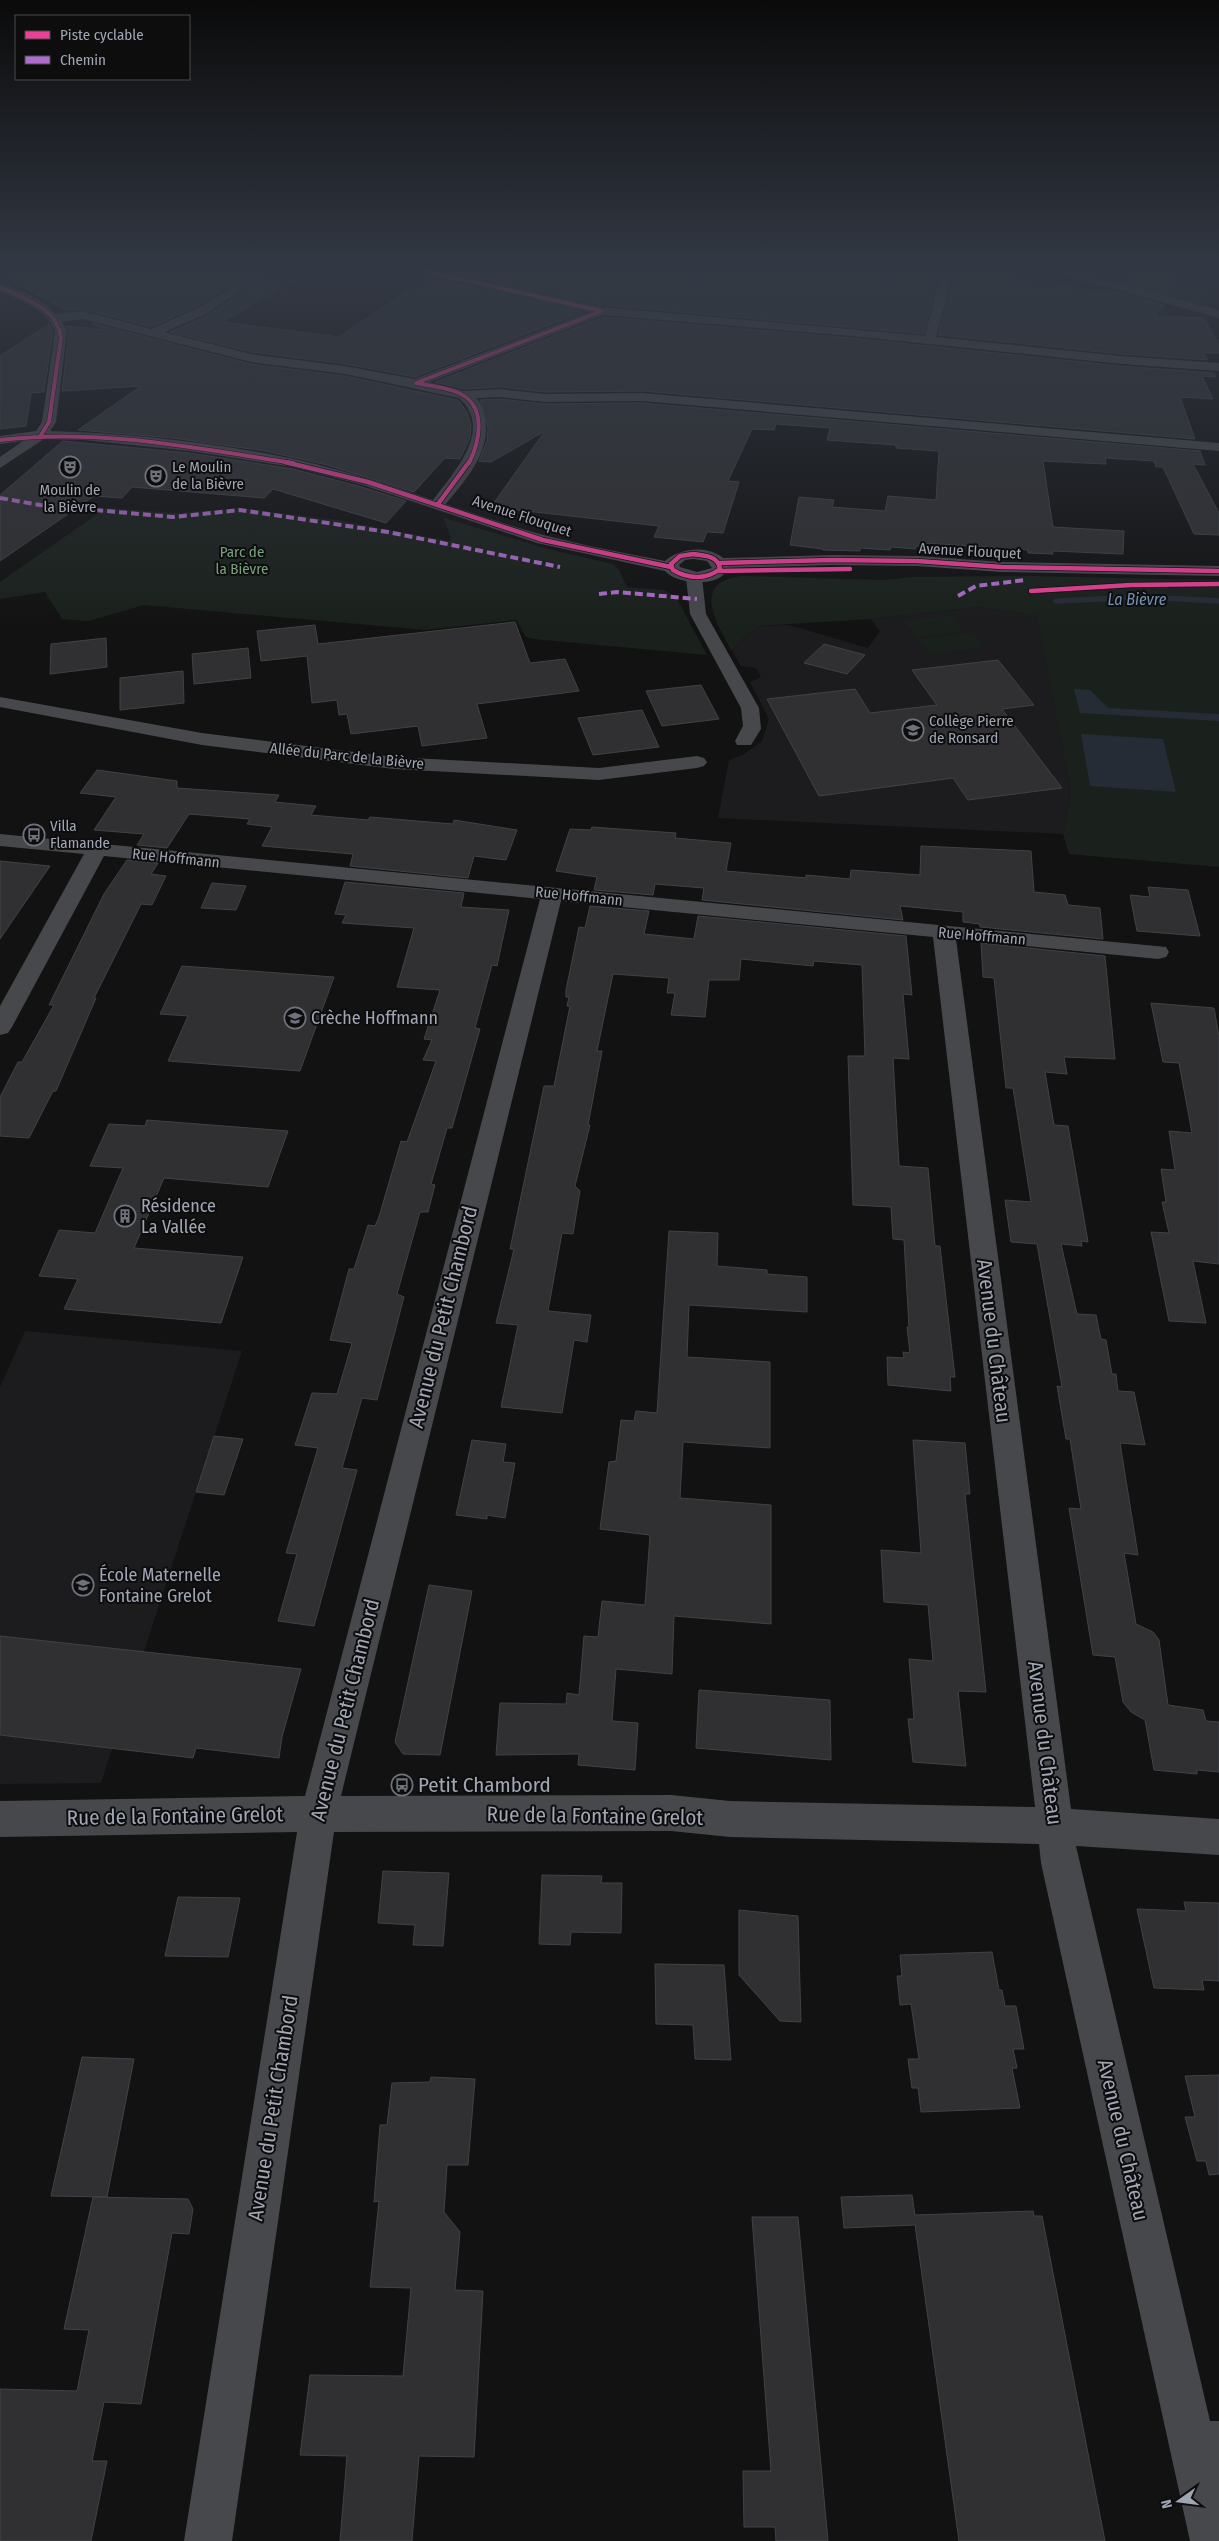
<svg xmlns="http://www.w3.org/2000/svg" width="1219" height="2541" font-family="'Fira Sans Condensed',sans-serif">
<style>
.built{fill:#1c1c1e}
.green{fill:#1a211c}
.water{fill:#252c35}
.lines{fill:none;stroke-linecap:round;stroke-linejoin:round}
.stream{stroke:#252c35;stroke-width:5.5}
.building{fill:#303032;stroke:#414246}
.minor{fill:#46484b;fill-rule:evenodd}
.major{fill:#49494d;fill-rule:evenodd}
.quiet{stroke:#b06ccc;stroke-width:4;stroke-dasharray:8 4;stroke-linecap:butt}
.cycleway-far1-casing{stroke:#0d0d0e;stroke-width:5}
.cycleway-casing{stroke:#0d0d0e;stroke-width:6}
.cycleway-far1{stroke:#ea4096;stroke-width:4}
.cycleway{stroke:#ea4096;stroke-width:4.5}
.labels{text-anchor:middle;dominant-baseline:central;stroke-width:4;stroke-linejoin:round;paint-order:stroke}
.far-poi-label{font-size:15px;fill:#a1a6b5;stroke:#0d0d0e;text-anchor:start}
.far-street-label{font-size:15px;fill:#a1a6b5;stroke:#0d0d0e}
.far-park-label{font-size:15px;fill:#76a27c;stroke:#0d0d0e}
.far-water-label{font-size:16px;font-style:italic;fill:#7492b4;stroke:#0d0d0e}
.poi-label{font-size:18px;fill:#a1a6b5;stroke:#0d0d0e;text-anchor:start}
.near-street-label{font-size:21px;fill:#a1a6b5;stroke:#0d0d0e}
.near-poi-label{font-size:21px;fill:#a1a6b5;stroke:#0d0d0e;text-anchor:start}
</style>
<rect width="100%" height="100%" fill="#121212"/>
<path class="built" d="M1079,272H1191L1216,310L1116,282Z
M978,607L1038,616L1071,792L1063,834L718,818L729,760L743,755L762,741L769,719L750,682L761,677L756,668L741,666L732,651L746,635L759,626L789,625L868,648L880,631L871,619Z
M25,1331L242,1351L101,1783L0,1784V1387Z"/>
<path class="green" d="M1185,281L1199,283L1216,310L1170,297Z
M106,508L176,513L240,508L337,520L450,541L451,539L444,518L552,550L613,564L619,570L627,587L664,590L676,597L707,655L534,639L526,637L516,620L425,630L144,605L88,621L62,619L45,592L0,599V582Z
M742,576L884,580L912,577L1032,576L1219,580V867L1069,854L1063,834L1071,792L1037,616L978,607L871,619L759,626L746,635L732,651C717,625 690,581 742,576Z
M950,615L964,632L917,637L904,621Z
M973,632L985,647L929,654L917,639Z"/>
<path class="water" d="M1074,689L1090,690L1108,708L1219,714V721L1080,713Z
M1081,734L1163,739L1176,792L1090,786Z"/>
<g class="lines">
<path class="stream" d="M1056,601L1144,597L1219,601"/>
</g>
<path class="building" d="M0,272H226L250,275L195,307L151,327L83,309L68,311L0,275Z
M452,272H573L599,274L601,272H639L705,276L708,272H788L825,275L827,272H843L902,276L903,272H939L924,334L602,305Z
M955,272H1012L1018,274L1017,281L1068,284V286L1074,287V290L1113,291L1164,305L1155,316L1204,318L1219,345V353H1203L1208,360L1121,354L938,335Z
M1132,272H1145L1187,279L1172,296L1121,282Z
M259,276L294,281L222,322L339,337L428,277L583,312L415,377L345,364L251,352L170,332L205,317L258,282Z
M603,317L852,338L1121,366L1214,373L1216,377L1202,376L1213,399L1180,397L1195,439L642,391L545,392L500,387L464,389L435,382Z
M92,323L251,364L345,376L458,400L467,412L471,425L470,438L460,459L445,458L414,492L327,465L265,451L173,438L78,430L141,386L62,391L69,331L66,326L106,330Z
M49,324L53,331L44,392L31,393L26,426L0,429V356Z
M500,399L545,404L642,403L1200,451L1205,465L1193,464L1219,513V535L1194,534L1163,467H1156L1154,461L1105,458L1106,464L1043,461L1053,527L1124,531L1123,554L1052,551L1053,554L1028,553V550L925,543V547L916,546L915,549L891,547L890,550L860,548V551L823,550V549L790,545L799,497L834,500L832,507L885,511L888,496L936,500L939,451L896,448V445L827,440L830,428L776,424L774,430L752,429L728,481L739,482L723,533L707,532L703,542L654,537L659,526L491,507L545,431L491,462L479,461L487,441L488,428L480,400Z
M63,441L190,453L293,469L362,487L406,501L386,523L273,489L264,498L132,487L122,498L94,496L0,561V495Z
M515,622L530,663L565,659L579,691L477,704L487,738L422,746L418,726L351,734L347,714L339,715L337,700L312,703L307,656L261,661L257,631L315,625L318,644Z
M106,638L107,667L50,674L51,644Z
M824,644L865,655L847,674L804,663Z
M248,648L251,678L194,684L192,654Z
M998,660L1034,705L1002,709L1062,788L968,800L953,778L819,796L767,699L855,689L870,713L937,705L912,670Z
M183,671L184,703L120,710V678Z
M701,685L719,719L662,726L646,691Z
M642,710L659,747L593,755L578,718Z
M97,770L177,781V788L279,795L275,802L316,806L311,815L368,820L370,817L453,824L454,820L517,830L506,860L474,856L468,878L350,866L353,854L262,846L272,827L247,824L250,819L189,814L167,848L137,845L144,834L94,830L116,797L80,793Z
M592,827L676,833L675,838L731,843L726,871L806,878V875L850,879L851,870L920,875L921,846L1031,851L1034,892L1065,895L1068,905L1100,908L1103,939L980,927V924L963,922V912L900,906L903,920L702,900L704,888L655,884L653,895L594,890L597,877L556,871L570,829L591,830Z
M127,860L158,863L151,874L166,876L152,905L141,904L94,998H96L56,1091H53L29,1138L0,1136V1097L18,1062H22L54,1005H49L104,894Z
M0,861L50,866L0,939Z
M345,882L464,893L461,907L509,910L497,966L492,965L475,1028L480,1029L454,1121L452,1128H447L431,1184L435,1185L428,1212H420L397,1294L404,1297L377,1400L362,1398L342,1468L357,1470L314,1626L278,1621L297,1554L286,1553L318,1448L295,1445L312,1393L337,1394L352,1343L330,1340L349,1269H354L368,1225L375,1226L379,1217L401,1141L407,1142L436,1061L423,1060L432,1040L424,1039L440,990L397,987L414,928L342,923L346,915L335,914Z
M212,883L246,886L236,910L201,908Z
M1148,887L1188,890L1200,936L1137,931L1130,895L1150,897Z
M590,906L649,911L644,934L694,939L698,916L906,936L912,995L903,994L909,1059L893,1058L899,1166L928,1168L935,1246H940L955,1377H950L951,1391L888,1385L887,1357L904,1358L903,1352L910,1353L907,1327H909L904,1240L893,1239L891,1207L853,1205L848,1056H865L862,965L814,961L813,966L741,959L739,980H709L705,1017L671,1015L675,993H667L669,978L613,974L597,1051H602L588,1125H590L575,1186L580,1191L573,1234L562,1233L548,1311L591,1315L587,1342L574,1340L562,1413L501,1407L518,1325L496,1323L514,1249H510L544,1086H554L570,1006H567L569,997H566V990L579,927L585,928Z
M981,943L1105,956L1115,1059L1064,1057L1067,1074L1045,1072L1054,1125L1068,1126L1088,1242L1081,1241L1082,1246L1061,1244L1077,1314L1096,1315L1101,1339L1106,1340L1112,1374H1116L1118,1391L1134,1392L1145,1445L1120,1443L1138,1555L1124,1553L1136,1624L1153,1632L1159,1640L1168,1705L1203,1710L1206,1721L1219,1722V1772L1197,1770V1774L1154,1770L1145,1720L1131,1712L1123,1702L1115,1657L1093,1655L1069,1508L1081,1509L1070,1439H1066L1057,1386L1062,1387L1037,1244L1011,1242L1005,1200L1031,1202L1013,1088H1006L994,978L983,977Z
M182,966L334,977L300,1071L168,1061L188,1016L160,1014Z
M1151,1003L1214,1008L1219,1036V1264L1193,1261L1206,1323L1169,1321L1151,1232L1169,1233L1162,1202H1166L1161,1169L1175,1170L1169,1131L1192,1133L1179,1063L1163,1062Z
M147,1120L288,1131L268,1187L164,1178L134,1248L243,1257L221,1323L64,1309L78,1279L39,1276L59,1230L95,1233L123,1168L90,1166L109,1124L145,1126Z
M669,1231L718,1233L717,1266L767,1270V1274L807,1277V1312L689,1305L687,1357L770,1362V1448L683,1442L680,1498L771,1505V1624L674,1616L672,1674L616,1669L612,1721L638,1723L635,1770L578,1765L579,1754L496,1755L500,1703L566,1704L567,1693L579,1695L584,1636L598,1637L602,1601L645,1605L650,1535L600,1529L609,1462L616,1461L621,1420L634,1421L636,1411L657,1413Z
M214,1436L243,1439L224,1495L196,1492Z
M472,1440L506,1444L503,1462L515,1463L505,1518L487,1515V1519L456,1515Z
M913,1440L965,1443L970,1494H965L986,1692L958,1691L966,1766L913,1762L908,1719H914L909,1659L933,1661L928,1605L884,1602L881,1550L921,1553Z
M429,1585L472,1591L440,1755L403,1754L395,1742Z
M0,1636L301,1669L282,1737L279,1758L196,1748L193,1758L0,1735Z
M699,1690L830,1700L831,1760L696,1748Z
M383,1871L449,1873L443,1946L413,1945L415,1925L378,1923Z
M542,1875L602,1876L601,1883H622L621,1933L571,1932L570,1945L539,1944Z
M178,1897L240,1898L228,1957L165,1956Z
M1184,1902L1219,1903V1981L1202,1980L1204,1990L1154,1988L1137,1909L1186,1911Z
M739,1910L798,1916L801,2022L780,2021L739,1975Z
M992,1952L999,1990H1002L1005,2006H1016L1024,2049H1013L1017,2068H1012L1020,2108L921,2112L918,2088H912L908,2059H919L911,2004L900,2005L897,1976H902L900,1955Z
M655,1964L724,1965L731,2060L695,2059L693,2025L656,2024Z
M82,2057L134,2059L107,2197L51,2196Z
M1219,2075V2174L1209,2175L1206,2161H1197L1185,2117H1195L1185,2076Z
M431,2077L475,2079L468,2165H447L444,2212L460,2232L455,2290L483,2291L474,2457L419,2456L412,2541H340L347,2456L300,2455L310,2375L403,2376L411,2288L370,2287L379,2201L374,2202L380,2125H387L392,2083L430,2082Z
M912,2195L915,2215L1033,2211L1034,2216H1042L1105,2541H959L915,2225L844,2228L841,2197Z
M93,2197L188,2199L193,2209L189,2234L172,2233L141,2404L104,2402L92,2461H107L91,2541H0V2389L77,2391L89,2330L64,2329Z
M752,2217H798L828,2541H776L775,2527H744L743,2471H771Z"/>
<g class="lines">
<path class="minor" d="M423,272H444L602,307L925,336L941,272H953L936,337L1121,356L1219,363V371L1121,364L852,336L603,315L429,382L464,391L500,389L545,394L642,393L1219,443V451L642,401L545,402L500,397L476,398C481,403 482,408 484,415C494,450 464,482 443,507L438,509L430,504C450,476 496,431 459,398L345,374L251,362L83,319L56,322L50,318L56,314L83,311L151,329L196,309L253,275L257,276V280L204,315L164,332L251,354L345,366L415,379L589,312L429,275Z
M1058,272H1076L1219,310V318L1060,274Z
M694,572L702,577L706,614L759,708L761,729L751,745H737L735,741L743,726L741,708L690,614L686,577Z
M0,697L202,733L394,757L599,768L697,756L704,758L707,762L704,766L697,768L599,780L394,769L202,745L0,707Z
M0,834L1166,947L1169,952L1166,957L1158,959L956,939L1071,1809L1219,1819V1855L1076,1846L1210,2421H1219V2541H1190L1041,1863L1039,1844L730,1837L671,1831L334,1832L232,2541H184L297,1832L0,1837V1801L305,1796L540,899L104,856L12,1027L8,1033L0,1035V1006L84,854L0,846ZM561,901L933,937L1035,1807L730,1801L671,1795L341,1796Z"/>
<path class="major" d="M0,284C26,290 56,306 67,331L56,422L50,431C127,433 219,443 294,459C381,478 462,513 547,536C586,546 626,553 665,561C680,548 707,545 723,558L833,555L917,556L1002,562L1219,566V576L1002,572L917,566L833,565L728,568C721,588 677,585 665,571L537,543L363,485L293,467L190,451L85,440L44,439L0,468V457L23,441L0,444V436L36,431L42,422L55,331C46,308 21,301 0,291ZM693,559L707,561L712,568L697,572L680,567L679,565L685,560Z"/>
<path class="quiet" d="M0,498L40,505L173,517L240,510L388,532L560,567
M599,594L617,592L697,599
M958,596L976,586L1025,580"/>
<g class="cycleway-far1-casing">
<path id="cycleway-far1" d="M429,272L602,311
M0,287C25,299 57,307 61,338L49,422L41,435
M416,383L602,311
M416,383C430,386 445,387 459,393C487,406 480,441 469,463
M0,440C98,428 196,448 293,463"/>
</g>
<g class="cycleway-casing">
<path id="cycleway" d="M285,462L368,482L543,540L671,567
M438,504L469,462
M693,554C704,556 718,555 720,569C706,580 688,579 673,570L671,564L680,556Z
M719,563L833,560L917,561L1002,567L1219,571
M717,571L850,569
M1031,591L1131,585L1219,584"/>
</g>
<use href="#cycleway-far1" class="cycleway-far1"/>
<use href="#cycleway" class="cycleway"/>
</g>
<linearGradient id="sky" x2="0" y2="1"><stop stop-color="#0a0a0a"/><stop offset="0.43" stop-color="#333944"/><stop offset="1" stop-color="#333944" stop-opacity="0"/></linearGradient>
<rect width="1219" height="628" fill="url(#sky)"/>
<defs>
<g id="theatre-ring" transform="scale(1.125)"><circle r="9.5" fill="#0d0d0e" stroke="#6f727c" stroke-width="1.5"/><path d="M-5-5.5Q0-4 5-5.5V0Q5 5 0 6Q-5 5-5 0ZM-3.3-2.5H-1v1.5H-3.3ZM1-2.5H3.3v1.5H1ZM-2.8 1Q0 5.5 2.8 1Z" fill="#6f727c"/></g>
<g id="school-ring" transform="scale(1.125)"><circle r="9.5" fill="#0d0d0e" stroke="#6f727c" stroke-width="1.5"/><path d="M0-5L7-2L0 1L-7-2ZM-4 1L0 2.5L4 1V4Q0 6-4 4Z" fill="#6f727c"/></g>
<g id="bus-ring" transform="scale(1.125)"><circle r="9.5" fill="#0d0d0e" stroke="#6f727c" stroke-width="1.5"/><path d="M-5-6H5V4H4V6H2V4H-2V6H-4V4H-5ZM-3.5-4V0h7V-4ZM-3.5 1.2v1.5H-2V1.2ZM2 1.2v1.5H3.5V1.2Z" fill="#6f727c"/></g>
<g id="building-ring" transform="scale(1.125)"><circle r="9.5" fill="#0d0d0e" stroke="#6f727c" stroke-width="1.5"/><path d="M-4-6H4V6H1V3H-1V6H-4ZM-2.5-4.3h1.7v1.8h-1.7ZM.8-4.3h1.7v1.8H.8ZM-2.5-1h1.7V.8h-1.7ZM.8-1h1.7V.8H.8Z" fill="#6f727c"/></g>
</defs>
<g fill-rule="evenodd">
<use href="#theatre-ring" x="70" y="467"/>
<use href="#theatre-ring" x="156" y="476"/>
<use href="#school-ring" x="913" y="730"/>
<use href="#bus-ring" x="34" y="835"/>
<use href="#school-ring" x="295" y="1018"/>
<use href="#building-ring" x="125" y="1216"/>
<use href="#school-ring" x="83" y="1585"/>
<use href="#bus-ring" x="402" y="1785"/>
</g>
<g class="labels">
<g class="far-poi-label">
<text x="172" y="467">Le Moulin<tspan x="172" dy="17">de la Bièvre</tspan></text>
<text x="70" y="490" text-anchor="middle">Moulin de<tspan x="70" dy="17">la Bièvre</tspan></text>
<text x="929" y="721">Collège Pierre<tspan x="929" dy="17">de Ronsard</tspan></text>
<text x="50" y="826">Villa<tspan x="50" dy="17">Flamande</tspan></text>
</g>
<g class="far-street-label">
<text transform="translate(522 516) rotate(18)">Avenue Flouquet</text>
<text transform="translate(970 551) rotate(3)">Avenue Flouquet</text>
<text transform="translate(347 756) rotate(6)">Allée du Parc de la Bièvre</text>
<text transform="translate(176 858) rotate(6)">Rue Hoffmann</text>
<text transform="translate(579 896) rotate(6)">Rue Hoffmann</text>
<text transform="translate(982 936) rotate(5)">Rue Hoffmann</text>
</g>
<g class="far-park-label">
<text x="242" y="552">Parc de<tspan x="242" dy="17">la Bièvre</tspan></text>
</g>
<g class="far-water-label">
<text x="1137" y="599">La Bièvre</text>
</g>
<g class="poi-label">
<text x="311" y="1018">Crèche Hoffmann</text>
<text x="141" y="1206">Résidence<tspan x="141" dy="21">La Vallée</tspan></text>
<text x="99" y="1575">École Maternelle<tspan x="99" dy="21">Fontaine Grelot</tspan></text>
</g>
<g class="near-street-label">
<text transform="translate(443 1317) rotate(-76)">Avenue du Petit Chambord</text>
<text transform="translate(994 1341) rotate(83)">Avenue du Château</text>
<text transform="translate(345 1710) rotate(-76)">Avenue du Petit Chambord</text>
<text transform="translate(1045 1743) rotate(83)">Avenue du Château</text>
<text transform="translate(175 1816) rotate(-1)">Rue de la Fontaine Grelot</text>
<text transform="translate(595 1816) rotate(1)">Rue de la Fontaine Grelot</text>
<text transform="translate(273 2108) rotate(-81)">Avenue du Petit Chambord</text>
<text transform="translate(1123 2140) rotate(77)">Avenue du Château</text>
</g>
<g class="near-poi-label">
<text x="418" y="1785">Petit Chambord</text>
</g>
</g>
<rect x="15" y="15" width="175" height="65" fill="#0d0d0e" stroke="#484a51"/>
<rect x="25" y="31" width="25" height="8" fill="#ea4096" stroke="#484a51"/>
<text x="60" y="40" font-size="15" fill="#a1a6b5">Piste cyclable</text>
<rect x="25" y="56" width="25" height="8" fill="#b06ccc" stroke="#484a51"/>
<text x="60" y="65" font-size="15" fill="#a1a6b5">Chemin</text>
<g transform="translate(1179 2501) rotate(256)" stroke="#0d0d0e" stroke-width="4" paint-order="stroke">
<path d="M0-4L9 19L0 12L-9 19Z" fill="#a1a6b5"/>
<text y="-8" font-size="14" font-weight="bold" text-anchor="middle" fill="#a1a6b5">N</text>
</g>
</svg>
